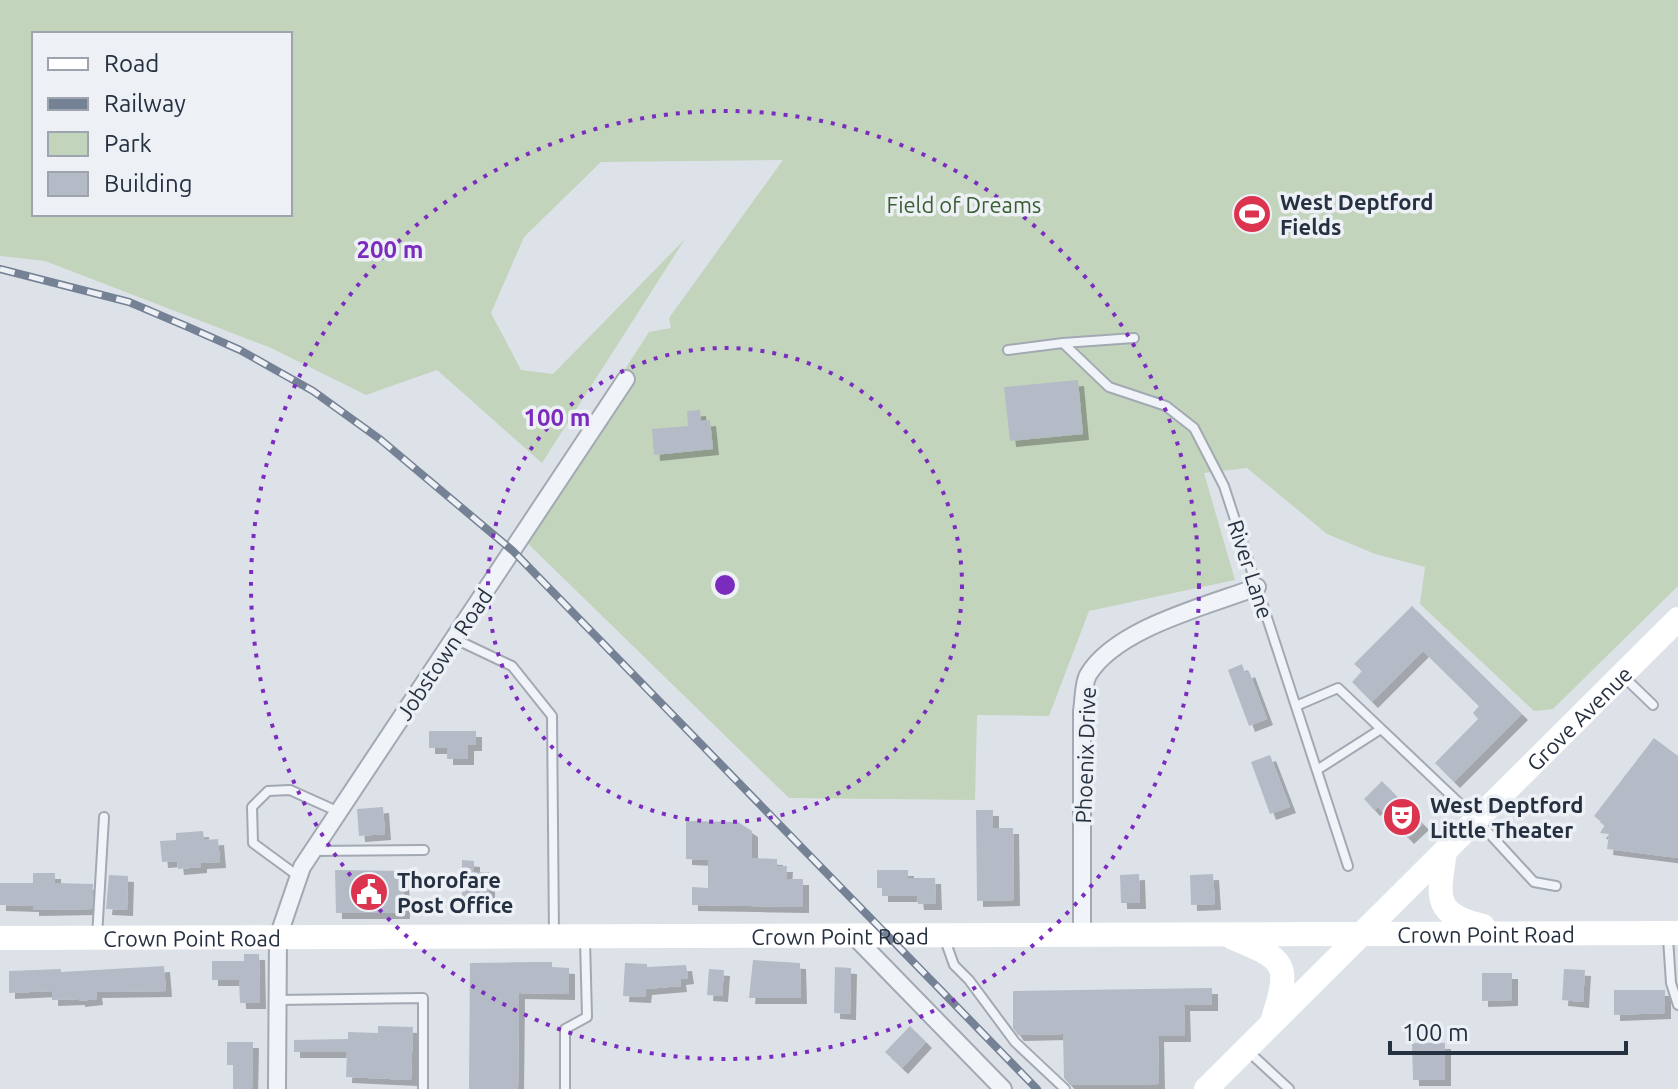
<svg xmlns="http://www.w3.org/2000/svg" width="1678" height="1089" font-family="Ubuntu,sans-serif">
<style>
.green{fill:#c3d4bd;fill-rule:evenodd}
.building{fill:#b4bbc6;filter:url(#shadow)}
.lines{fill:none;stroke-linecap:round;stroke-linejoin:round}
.lane-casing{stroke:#a2a9b3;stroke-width:12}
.street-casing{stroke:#a2a9b3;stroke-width:20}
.lane{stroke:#f0f3f7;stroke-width:8}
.street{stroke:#f0f3f7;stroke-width:16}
.secondary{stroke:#fff;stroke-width:24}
.rail-casing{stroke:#758194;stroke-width:8}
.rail{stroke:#edf1f6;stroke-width:5;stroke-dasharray:15;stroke-linecap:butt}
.ring{fill:none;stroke:#7b2cbf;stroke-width:4;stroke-dasharray:4 8}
.labels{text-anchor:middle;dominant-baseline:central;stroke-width:7;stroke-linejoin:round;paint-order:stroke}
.poi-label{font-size:22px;font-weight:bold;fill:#253041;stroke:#edf1f6;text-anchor:start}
.park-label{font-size:22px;fill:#3a5e31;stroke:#edf1f6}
.street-label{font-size:22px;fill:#253041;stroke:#edf1f6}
.centre{fill:#7b2cbf;stroke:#edf1f6;stroke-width:4}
.ring-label{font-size:24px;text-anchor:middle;font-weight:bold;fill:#7b2cbf;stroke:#edf1f6;stroke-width:7;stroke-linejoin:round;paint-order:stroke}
</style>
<defs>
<filter id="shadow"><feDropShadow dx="6" dy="6" stdDeviation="0" flood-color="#0004"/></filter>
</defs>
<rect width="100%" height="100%" fill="#dde2e9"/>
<path class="green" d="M0,0H1678V586L1553,709L1534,711L1420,604L1425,567L1375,554L1327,534L1247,468L1204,473L1235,580L1089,611L1049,716L977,715L975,800L789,798L518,534L649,332L671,328L669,318L783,160L601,162L524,237L491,313L521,370L553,374L685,239L542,463L437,370L366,395L271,348L45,261L0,256ZM34,34H290V214H34Z"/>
<path class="building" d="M1078,380L1083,434L1010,441L1004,387Z
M700,410L701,421L710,420L713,449L654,455L652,429L688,426L687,411Z
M1412,606L1522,714L1454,782L1435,763L1478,719L1473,713L1479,706L1423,651L1372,702L1352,682L1362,671L1354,664Z
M1242,664L1245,673L1249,671L1267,719L1249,726L1228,670Z
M429,731H476V745H468V759H447V748H429Z
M1654,738L1678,756V858L1607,849L1609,834L1600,833L1605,825L1594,816Z
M1270,755L1290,807L1270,814L1251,762Z
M1382,781L1423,824L1408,838L1378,807L1374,810L1364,799Z
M383,807L385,834L359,836L357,809Z
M976,810H993V828H1013L1014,900L977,901Z
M686,821L738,822L752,831V858L777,859V866H787L786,879H803V907L692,905V887L708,888V860L686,859Z
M203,831L204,840L218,839L220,862L201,863V867L178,869L177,861L162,862L160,841L176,840V833Z
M462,860L474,861V872H489V896H480V903H462Z
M335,870L403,871L404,913H336Z
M877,870H908V878H935L936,904H918L917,896H882V888H877Z
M33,873H55V883L93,884L92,909L33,910V906L0,905V883H33Z
M1139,874L1140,903H1121L1120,875Z
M1213,874L1215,904L1191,905L1190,875Z
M109,875L128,876L127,910L106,909Z
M244,954H259L260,1003H240L239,980H212V961H244Z
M753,960L800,963L801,998H749Z
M534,962H552V967L569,968V994L519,993L518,1089H469L470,963Z
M625,963L647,964V967L686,965L688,978L680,979L681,986L646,989L645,997L623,996Z
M164,966L166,991L96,992L97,999L79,1001V999L52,1000V991L9,993V971L61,969V972Z
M835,967L851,968L850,1014L834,1013Z
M709,969L724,970L722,996L707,995Z
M1564,969L1585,970L1583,1002L1562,1000Z
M1482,973H1512V1000L1482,1001Z
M1212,988V1005H1184L1185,1036H1158L1159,1084L1070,1085L1064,1078L1063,1034L1018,1035L1013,1028V991Z
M1614,990H1665V1013L1614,1015Z
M378,1026L413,1027L411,1080L346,1077L347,1052H294V1040L348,1039V1032L378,1033Z
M910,1026L926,1042L902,1068L885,1052Z
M227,1042H253L252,1089H233V1065H227Z
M1412,1043H1445V1080H1413Z"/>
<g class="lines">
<g class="lane-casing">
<path id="lane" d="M1063,343L1134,338
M1008,350L1063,343L1109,387L1166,406L1194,428L1224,486L1348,866
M455,639L512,666L552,716L554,935
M1625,678L1653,705
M1296,706L1338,688L1476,819L1534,882L1556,886
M1317,770L1381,729
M313,851L424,850
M298,876L253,843L252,807L268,791L290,790L339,812
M97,937L104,817
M1668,938L1671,983L1678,1005
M945,940L954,965L969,980L1015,1042L1065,1089
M278,1000L423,998V1089
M1249,1052L1289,1089
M565,1089V1029L587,1017L585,940"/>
</g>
<g class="street-casing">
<path id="street" d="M1082,935V711C1084,700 1083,684 1088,675C1116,628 1207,606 1257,587
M854,936L1003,1089
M277,1089L278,937L302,867L626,379"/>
</g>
<use href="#lane" class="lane"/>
<use href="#street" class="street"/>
<g class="secondary">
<path d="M1445,851C1439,896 1431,914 1483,926"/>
<path id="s1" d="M0,938L1678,933"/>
<path d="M1233,938C1286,960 1291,963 1273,1019"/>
<path id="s2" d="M1206,1089L1678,619"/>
</g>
<g class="rail-casing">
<path id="rail" d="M0,269L129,302L188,327L240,350L313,391L381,440L513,551L1037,1089"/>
</g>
<use href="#rail" class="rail"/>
</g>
<g class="ring">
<circle cx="725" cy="585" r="237"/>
<circle cx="725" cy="585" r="474"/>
</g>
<defs>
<g id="stadium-disc" transform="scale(2)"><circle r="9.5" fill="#dc344f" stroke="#edf1f6"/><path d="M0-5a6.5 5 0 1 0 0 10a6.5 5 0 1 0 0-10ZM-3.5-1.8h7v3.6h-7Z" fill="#fff"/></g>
<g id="theatre-disc" transform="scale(2)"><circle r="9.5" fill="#dc344f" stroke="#edf1f6"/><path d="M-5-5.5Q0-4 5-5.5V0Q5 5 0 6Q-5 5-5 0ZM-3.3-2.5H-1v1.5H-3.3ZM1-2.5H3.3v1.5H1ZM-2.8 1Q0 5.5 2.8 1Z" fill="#fff"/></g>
<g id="civic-disc" transform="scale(2)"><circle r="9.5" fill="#dc344f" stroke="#edf1f6"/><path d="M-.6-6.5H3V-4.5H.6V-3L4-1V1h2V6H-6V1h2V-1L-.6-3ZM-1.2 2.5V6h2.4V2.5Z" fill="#fff"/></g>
</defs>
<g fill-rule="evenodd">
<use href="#stadium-disc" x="1252" y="214"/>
<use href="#theatre-disc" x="1402" y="817"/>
<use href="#civic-disc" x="369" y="892"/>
</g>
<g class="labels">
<g class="poi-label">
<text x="1280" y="201">West Deptford<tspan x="1280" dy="25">Fields</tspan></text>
<text x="1430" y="804">West Deptford<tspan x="1430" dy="25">Little Theater</tspan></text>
<text x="397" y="879">Thorofare<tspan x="397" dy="25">Post Office</tspan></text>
</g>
<g class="park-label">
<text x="964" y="204">Field of Dreams</text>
</g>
<g class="street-label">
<text transform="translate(1251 569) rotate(72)">River Lane</text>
<text transform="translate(444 654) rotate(-56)">Jobstown Road</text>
<text stroke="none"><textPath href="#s2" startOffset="526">Grove Avenue</textPath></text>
<text transform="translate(1085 755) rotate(-88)">Phoenix Drive</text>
<text stroke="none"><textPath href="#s1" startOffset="1486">Crown Point Road</textPath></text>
<text stroke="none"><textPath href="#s1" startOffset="840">Crown Point Road</textPath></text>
<text stroke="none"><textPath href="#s1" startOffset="192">Crown Point Road</textPath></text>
</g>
</g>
<circle cx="725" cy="585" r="12" class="centre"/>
<g class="ring-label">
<text x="390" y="258">200 m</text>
<text x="557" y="426">100 m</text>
</g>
<rect x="32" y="32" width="260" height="184" fill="#edf1f6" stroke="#9da4ae" stroke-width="2"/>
<rect x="48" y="58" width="40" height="12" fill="#ffffff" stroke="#9da4ae" stroke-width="2"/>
<text x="104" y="72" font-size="24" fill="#253041">Road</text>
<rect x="48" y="98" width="40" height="12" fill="#758194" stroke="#9da4ae" stroke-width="2"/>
<text x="104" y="112" font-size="24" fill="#253041">Railway</text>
<rect x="48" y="132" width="40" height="24" fill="#c3d4bd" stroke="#9da4ae" stroke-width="2"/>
<text x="104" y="152" font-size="24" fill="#253041">Park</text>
<rect x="48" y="172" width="40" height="24" fill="#b4bbc6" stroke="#9da4ae" stroke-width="2"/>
<text x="104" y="192" font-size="24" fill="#253041">Building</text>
<path d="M1390 1041v12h236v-12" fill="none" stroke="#253041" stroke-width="4"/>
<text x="1402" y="1041" font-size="24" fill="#253041" stroke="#edf1f6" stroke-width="6" paint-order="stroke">100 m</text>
</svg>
